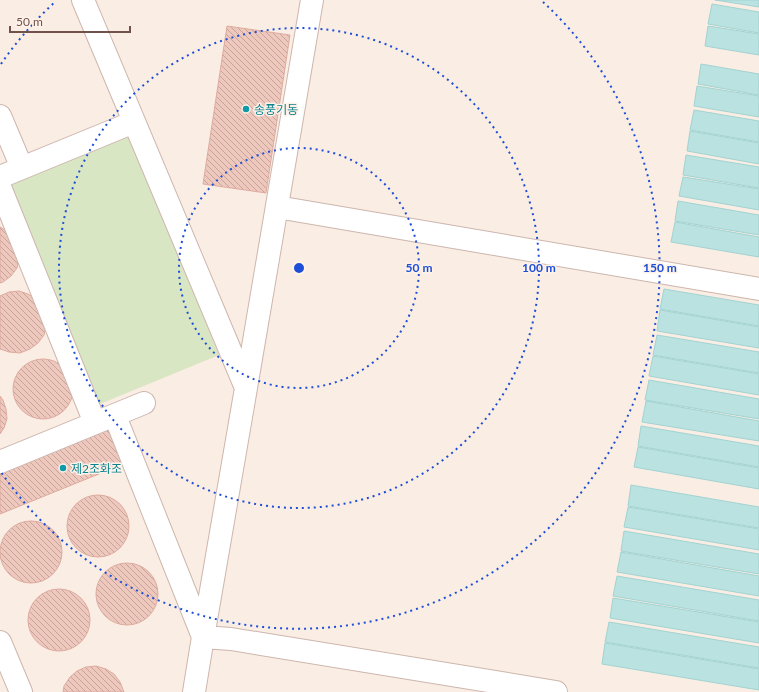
<svg xmlns="http://www.w3.org/2000/svg" width="759" height="692" font-family="Lato,'Noto Sans KR',sans-serif">
<style>
.park{fill:#d8e6c3}
.water{fill:#bae2e0;stroke:#a1d3d2}
.building{fill:url(#building-back-hatch);stroke:#dfab9f}
.lines{fill:none;stroke-linecap:round;stroke-linejoin:round}
.minor-casing{stroke:#cdb6ae;stroke-width:24}
.minor{stroke:#fff;stroke-width:22}
.ring{fill:none;stroke:#1d4ed8;stroke-width:2;stroke-dasharray:2 4}
.culture-dot{fill:#0f9aa8;stroke:#fef2e9;stroke-width:1.5}
.labels{text-anchor:middle;dominant-baseline:central;stroke-width:3;stroke-linejoin:round;paint-order:stroke}
.culture-label{font-size:12px;fill:#0d838f;stroke:#fef2e9;text-anchor:start}
.centre{fill:#1d4ed8;stroke:#fef2e9;stroke-width:2}
.ring-label{font-size:12px;text-anchor:middle;font-weight:bold;fill:#1d4ed8;stroke:#fef2e9;stroke-width:3;stroke-linejoin:round;paint-order:stroke}
</style>
<defs>
<pattern id="building-back-hatch" width="6" height="6" patternUnits="userSpaceOnUse"><rect width="6" height="6" fill="#eec7bd"/><path d="M-1 5l2 2M0 0l6 6M5-1l2 2" fill="none" stroke="#c5a49c"/></pattern>
</defs>
<rect width="100%" height="100%" fill="#faede3"/>
<path class="park" d="M128,133L219,355L100,404L8,182Z"/>
<path class="water" d="M715,0H759V7Z
M712,4L759,12V33L708,24Z
M708,26L759,34V55L705,46Z
M701,64L759,74V95L698,84Z
M697,86L759,96V117L694,106Z
M694,110L759,121V142L690,130Z
M690,131L759,143V164L687,151Z
M686,155L759,167V188L683,175Z
M683,177L759,189V210L679,196Z
M678,201L759,215V235L675,221Z
M675,222L759,237V257L671,242Z
M664,289L759,305V326L660,309Z
M660,310L759,327V348L657,331Z
M657,335L759,352V373L653,355Z
M653,356L759,374V395L649,376Z
M649,380L759,399V419L645,400Z
M646,401L759,421V441L642,422Z
M641,426L759,446V467L638,446Z
M638,447L759,468V489L634,467Z
M631,485L759,507V528L628,506Z
M628,507L759,529V550L624,527Z
M624,531L759,554V574L621,551Z
M621,552L759,576V596L617,572Z
M617,576L759,600V621L613,596Z
M613,598L759,622V643L610,618Z
M609,622L759,647V668L605,642Z
M605,643L759,669V690L602,664Z"/>
<path class="building" d="M227,26L290,35L266,193L203,184Z
M0,227L9,232L19,259L17,268L11,276L3,282L0,283Z
M19,291L28,294L36,299L46,326L44,335L38,343L30,349L20,353L9,352L0,349V296L9,292Z
M13 389a30 30 0 1 1 60 0a30 30 0 1 1-60 0Z
M0,396L3,400L6,409L7,419L4,428L0,434Z
M112,428L126,463L0,514V473Z
M67 526a31 31 0 1 1 62 0a31 31 0 1 1-62 0Z
M0 552a31 31 0 1 1 62 0a31 31 0 1 1-62 0Z
M96 594a31 31 0 1 1 62 0a31 31 0 1 1-62 0Z
M28 620a31 31 0 1 1 62 0a31 31 0 1 1-62 0Z
M96,666L106,669L114,674L120,682L124,692H63L64,686L70,677L77,671L86,667Z"/>
<g class="lines">
<g class="minor-casing">
<path id="minor" d="M83,0L246,388
M0,116L22,168
M0,177L134,122
M0,187L95,423
M277,207L759,289
M115,416L203,637L231,639L556,692
M0,462L144,403
M0,642L21,692
M194,692L203,637L246,388L312,0"/>
</g>
<use href="#minor" class="minor"/>
</g>
<g class="ring">
<circle cx="299" cy="268" r="120"/>
<circle cx="299" cy="268" r="240"/>
<path d="M1 64A361 361 0 0 1 55 2M543 2A361 361 0 1 1 1 472"/>
</g>
<g class="culture-dot">
<circle cx="246" cy="109" r="4"/>
<circle cx="63" cy="468" r="4"/>
</g>
<g class="labels">
<g class="culture-label">
<text x="254" y="109">송풍기동</text>
<text x="71" y="468">제2조화조</text>
</g>
</g>
<circle cx="299" cy="268" r="6" class="centre"/>
<g class="ring-label">
<text x="419" y="272">50 m</text>
<text x="539" y="272">100 m</text>
<text x="660" y="272">150 m</text>
</g>
<path d="M10 26v6h120v-6" fill="none" stroke="#70524b" stroke-width="2"/>
<text x="16" y="26" font-size="12" fill="#70524b" stroke="#fef2e9" stroke-width="3" paint-order="stroke">50 m</text>
</svg>
